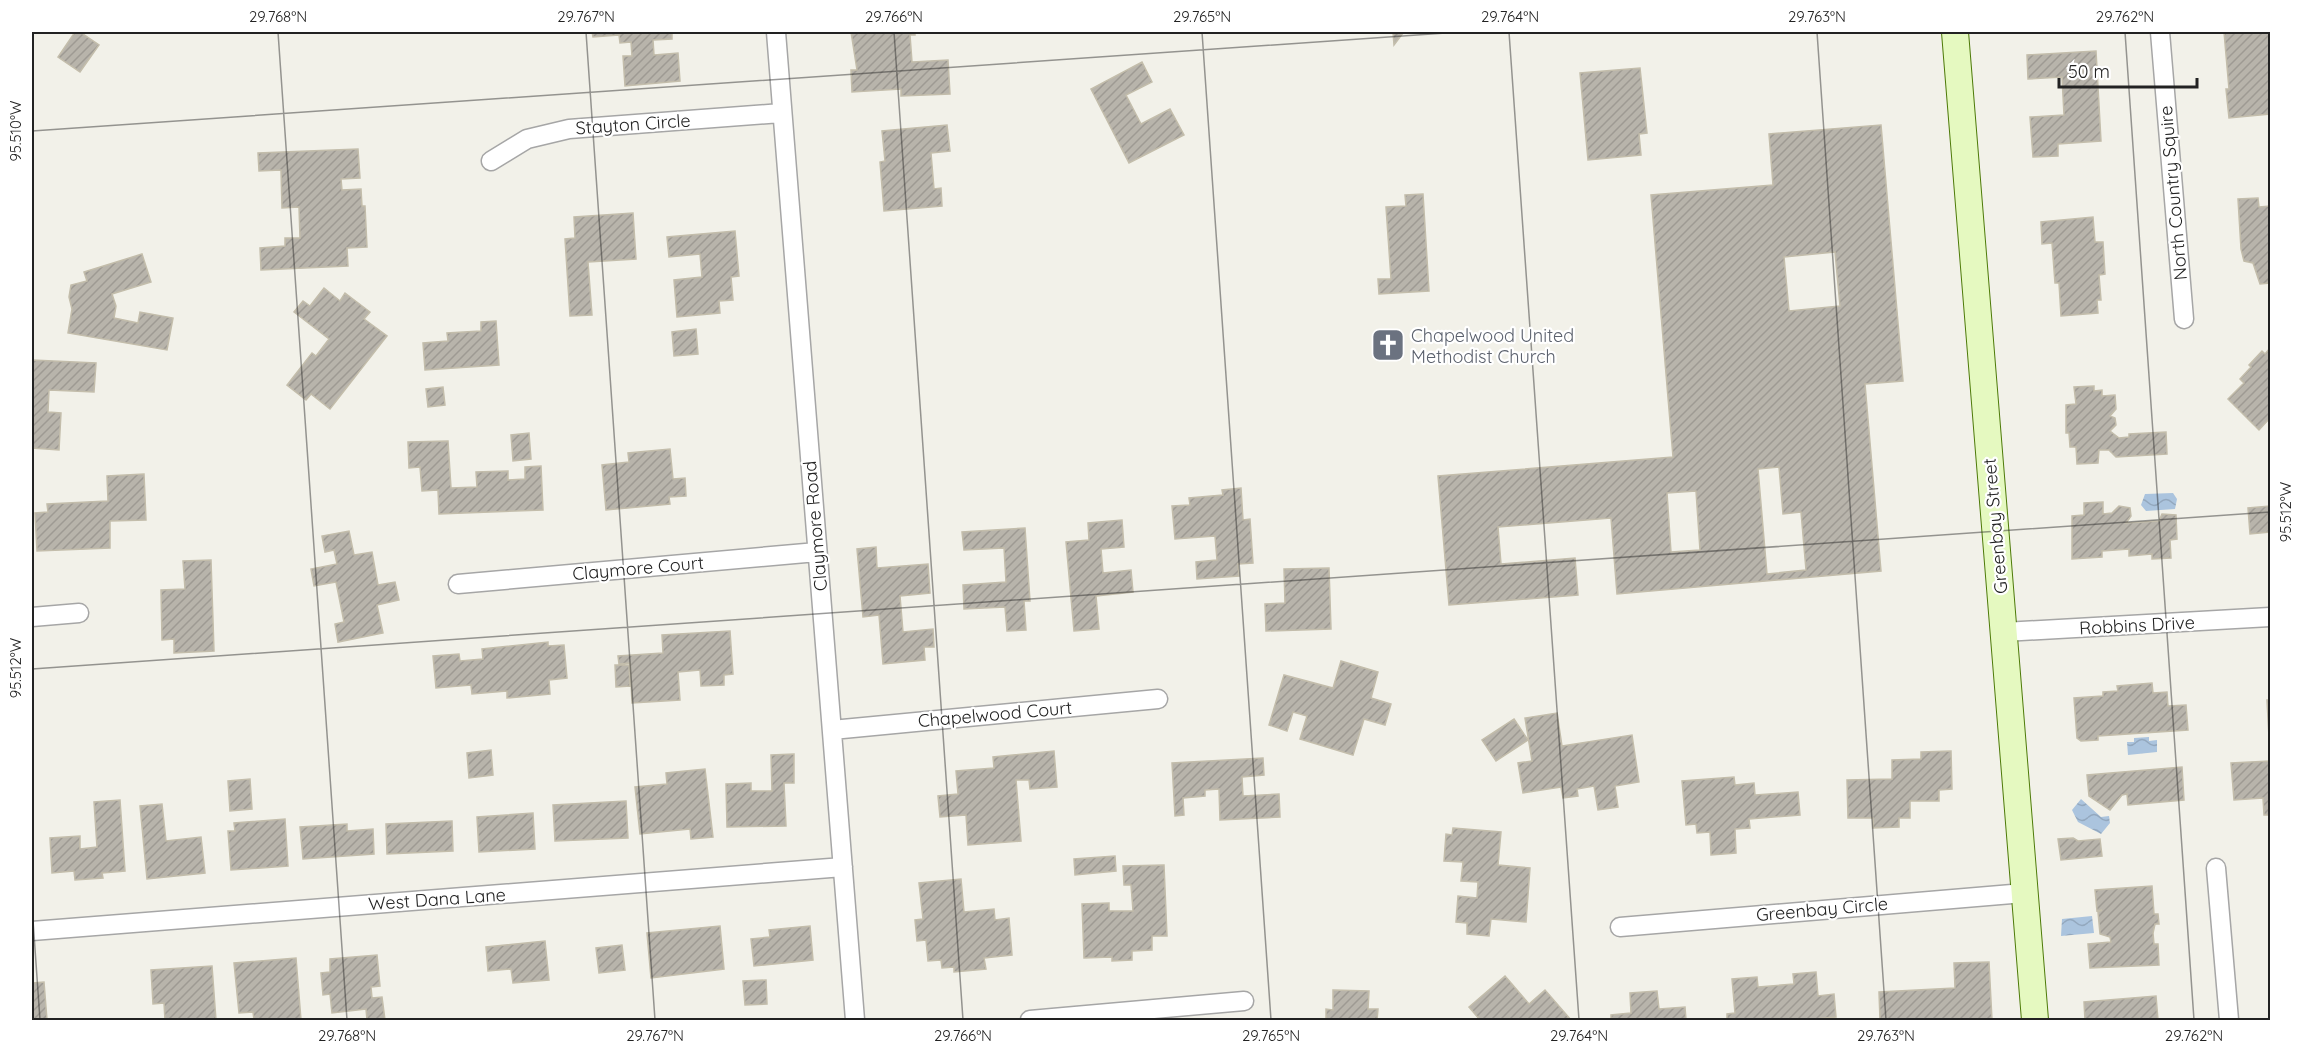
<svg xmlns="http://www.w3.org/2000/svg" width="2302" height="1052" font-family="Quicksand,sans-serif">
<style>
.water{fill:url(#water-waves)}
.building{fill:url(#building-hatch);stroke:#c3bdab;stroke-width:1.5;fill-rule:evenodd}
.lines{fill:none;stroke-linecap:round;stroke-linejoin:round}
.street-casing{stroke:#a6a6a6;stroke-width:21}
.secondary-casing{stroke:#4d7a08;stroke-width:28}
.street{stroke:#fff;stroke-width:18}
.secondary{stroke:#e5f9c0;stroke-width:26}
.ticks{fill:none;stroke:#222;stroke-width:1.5;stroke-opacity:0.45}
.labels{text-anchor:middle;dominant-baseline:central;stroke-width:4.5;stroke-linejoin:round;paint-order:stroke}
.street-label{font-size:18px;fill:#222;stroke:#fff}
.worship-label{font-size:18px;fill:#5b616d;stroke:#fff;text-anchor:start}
.neatline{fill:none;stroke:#222;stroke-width:2}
.ticks-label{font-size:15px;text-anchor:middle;fill:#222}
</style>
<defs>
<pattern id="water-waves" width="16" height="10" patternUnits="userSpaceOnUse" patternTransform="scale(1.5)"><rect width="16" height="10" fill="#abc4de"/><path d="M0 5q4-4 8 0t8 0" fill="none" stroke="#93a8be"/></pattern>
<pattern id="building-hatch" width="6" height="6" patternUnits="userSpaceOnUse" patternTransform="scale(1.5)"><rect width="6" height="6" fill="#b8b4ab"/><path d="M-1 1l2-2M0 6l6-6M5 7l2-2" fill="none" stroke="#9e9a93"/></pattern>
</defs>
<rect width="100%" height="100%" fill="#f2f1e9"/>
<path class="water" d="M2173,493L2177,499L2175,509L2146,511L2141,505L2145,494Z
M2149,737V741L2157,740V752L2128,755L2127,742H2134V738Z
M2081,799L2101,817L2109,816L2110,823L2101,834L2078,822L2072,810Z
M2092,916L2094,933L2061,936L2062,919Z"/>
<path class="building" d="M75,32H80L99,45L80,72L58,57Z
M592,32H672V39L653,40L654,55L678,53L680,81L625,86L623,56H632L631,42L620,43L619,35L593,37Z
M851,32H915V35H910L912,62L948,60L950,94L901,96V89L852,92L851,70H857Z
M1393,32H1418L1403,33L1394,45Z
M2224,32H2270V114L2229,118L2226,89H2229Z
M2096,51L2101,141L2058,144V156L2033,157L2030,117L2064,115L2062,77L2028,79L2027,55Z
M1142,62L1152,82L1126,95L1141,124L1170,109L1184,135L1129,163L1091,89Z
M1640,68L1647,133L1639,134L1641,155L1588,160L1580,73Z
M947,125L950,151L931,153L934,189L941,188L942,206L884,211L880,162L885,161L882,131Z
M1881,125L1903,381L1865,384L1881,571L1617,594L1611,518L1498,527L1501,564L1575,558L1578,595L1449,605L1438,476L1673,457L1651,195L1773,185L1769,134ZM1835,252L1840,306L1789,311L1784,257ZM1779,467L1783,514L1801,512L1806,570L1767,574L1758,469ZM1696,491L1700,550L1671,552L1667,493Z
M358,149L360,178L341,179L342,190L361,189L362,206H365L367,247L347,248L348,266L261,270L260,248L285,246V238H300L299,207L282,208L281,170L259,171L258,153Z
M1423,194L1429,291L1379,294L1378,279H1391L1386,207L1406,206L1405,195Z
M2258,198L2259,207L2270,206V283L2260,284L2253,263L2244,261L2241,249L2238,199Z
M633,213L636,259L588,262L592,315L570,316L565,239L575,238L574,217Z
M2093,217L2095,242H2103L2105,274L2099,275L2101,300H2097L2098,313L2061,316L2059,283H2055L2052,243L2042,244L2041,222Z
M735,231L739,276L731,277L733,300L719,301L720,313L677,317L674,280L702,277L700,254L669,257L667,237Z
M142,254L151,282L112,294L116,306L114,318L138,323L140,312L173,318L167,350L68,333L72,309L69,297L71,285L87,281L84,272Z
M324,288L340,301L345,293L370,312L364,319L387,336L330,409L311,394L306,400L287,385L312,353L316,356L329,339L294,312L303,301L310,306Z
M496,321L499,365L425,370L423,343L448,341L447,333L481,331V322Z
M696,329L698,354L674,356L672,332Z
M2270,348V418L2259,430L2228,399L2244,383L2240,379L2251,367L2249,365L2262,351L2265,354Z
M32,360L96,363L94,392L49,390L48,412L61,413L59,450L32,448Z
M2094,386V391L2102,390V396L2115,395L2116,409L2110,416L2115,418L2116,425L2110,431L2119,438L2129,437V434L2166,432L2167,454L2116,457L2109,450H2099L2098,463L2077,464L2076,447H2070L2069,433H2066V405L2076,404L2074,387Z
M443,387L445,405L428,407L426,389Z
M529,433L531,459L513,461L511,435Z
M448,441L451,488L477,487L476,472L508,471V480L525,479V467L541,466L543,510L439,514L438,490L422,491L420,467L409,468L408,442Z
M670,449L673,479L685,478L686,496L669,497L670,504L606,510L602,465L629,462L628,453Z
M144,474L146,520L110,521V548L37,551L35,513L48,512L47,504L108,501L107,476Z
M1241,488L1243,520L1250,519L1253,563L1238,564L1239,576L1197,579L1196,562L1217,560L1215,536L1175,539L1172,506L1190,505L1189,498L1223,495L1222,490Z
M2103,502V514L2112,513L2119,506L2130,508L2131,516L2126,523L2159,521L2162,514L2176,515L2177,539L2170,540L2171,558L2152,559V554L2129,556V549L2102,551V557L2072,559V516L2084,515V503Z
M2270,506V532L2250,534L2248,508Z
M1122,520L1124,547L1101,549L1103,573L1131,570L1133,592L1096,596L1099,629L1074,631L1066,542L1089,540L1088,523Z
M1025,528L1030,601H1024L1026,630L1007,631L1005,607L964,609L963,585L1006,582L1004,548L964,550L962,532Z
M349,531L354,555L372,552L378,585L395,582L399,600L377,605L383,633L338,642L335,624L344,622L336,582L314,586L311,569L337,564L334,550L325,552L322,536Z
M876,547L877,568L928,564L930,593L900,596L903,632L933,629L934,647H924L925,660L883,664L879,615L863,617L857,549Z
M211,560L214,651L174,653V639L162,640L161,590L185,589L183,561Z
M1329,568L1331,629L1266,631L1265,604L1285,603L1284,569Z
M730,631L733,674L724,675V685L701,686L700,670L678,672L680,700L632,703L630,663L619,664L618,656L663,653L662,635Z
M548,642V646L564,645L567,678L549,680L550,694L507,698V691L472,694L471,685L436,688L433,656L459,654L460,661L483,659L482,649Z
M1341,661L1378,672L1371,698L1391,704L1385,725L1364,719L1353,755L1300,739L1307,716L1293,712L1287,731L1269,725L1284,675L1333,688Z
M615,665H629L630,686L616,687Z
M2152,683L2153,693L2167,692L2168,706L2186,705L2188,730L2098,736V740L2081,741L2077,738L2074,698L2103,696V692L2118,691L2117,686Z
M2267,700H2270V737H2269Z
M1557,713L1562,746L1632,735L1639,782L1615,786L1618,807L1598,810L1594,786L1577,789L1578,796L1563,798L1561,787L1523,793L1518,763L1532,761L1525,718Z
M1514,719L1528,740L1496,761L1482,740Z
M491,750L493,775L469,778L467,753Z
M1054,751L1057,787L1030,789L1029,780H1016L1021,841L968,845L966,815L940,817L938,796L958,794L956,771L994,768L993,757Z
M1951,751L1952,789L1939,790V801H1910V818H1899V827L1873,828V818H1848L1847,780L1892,779V760L1921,759V752Z
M794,754V783H784L786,826L727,827L726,784L751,783V791H772L771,755Z
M1263,758L1264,775L1242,777L1243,796L1279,794L1280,817L1220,820L1219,789L1205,790V796L1183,798L1184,815L1175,816L1172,763Z
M2270,761V815H2264L2263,798L2234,800L2231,763Z
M2182,767L2184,800L2128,805L2127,794L2122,795L2110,810L2089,796L2087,775Z
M705,769L713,837L691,839L690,829L640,834L635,787L667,784L666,773Z
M1734,777L1735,785L1754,783L1755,795L1798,792L1800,815L1749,819L1750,828L1735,829L1736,853L1711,855L1710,832L1697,833L1696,824L1686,825L1682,781Z
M250,779L252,809L230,811L228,781Z
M120,800L125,871L102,873L103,878L75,880L74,871L52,873L50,838L80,836V849L97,847L94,802Z
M626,801L628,838L555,841L553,805Z
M162,804L166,841L201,837L205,873L147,879L140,806Z
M533,813L535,849L479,852L477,817Z
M285,819L288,866L231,870L228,831H235L234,823Z
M452,821L453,851L387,854L386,824Z
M347,824V831L373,829L374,854L303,859L300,827Z
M1453,828L1501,832L1498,865L1530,868L1526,922L1491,919L1489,936L1467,934V923L1456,922L1458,896L1477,898L1478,882L1461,881L1463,862L1444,861L1446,834L1452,835Z
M2073,838L2078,841L2100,839L2102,856L2061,860L2058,839Z
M1115,856L1116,871L1075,875L1074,859Z
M1164,865L1167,936H1152V950L1132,951V960L1112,961V957L1084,958L1082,904L1109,903V911H1133L1131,885H1124L1123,866Z
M961,879L964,912L994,909L995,920L1009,918L1012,955L984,958L986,969L954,972V967L942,968L941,960L928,961L926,940L917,941L915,920L923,919L919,883Z
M2152,886L2154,914H2158L2159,924H2155L2153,933L2154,944H2158L2159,965L2090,968L2088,944L2111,942L2110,937L2100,934L2098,912L2102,910L2097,911L2095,890Z
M720,926L724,969L651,978L647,933Z
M810,926L813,960L754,966L751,939L770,937L769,930Z
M545,941L549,980L513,983L511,969L488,971L486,947Z
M622,945L625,970L599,973L596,948Z
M377,955L380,986L371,987L372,998L382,997L385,1020H367L366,1009L332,1013L330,994L323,995L321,973L330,972V959Z
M296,958L301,1020H254L253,1012L239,1013L234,963Z
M1989,962L1992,1020H1880L1879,992L1955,988L1954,963Z
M212,966L216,1020H165L164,1003L153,1004L151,970Z
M1816,972L1818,996L1834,994L1836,1017L1805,1020H1727V1014L1735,1013L1732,979L1757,977L1758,987L1794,984L1793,974Z
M1505,976L1529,1004L1545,990L1571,1020H1480L1469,1007Z
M766,980L767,1004L745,1005L743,981Z
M44,982L47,1020H32V983Z
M1333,990L1369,991L1368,1009H1378L1377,1020H1326V1009L1333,1010Z
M1657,991L1659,1009L1685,1007L1686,1020H1611V1015L1631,1013L1630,993Z
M2156,996L2158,1020H2085L2084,1002Z"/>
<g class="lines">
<g class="street-casing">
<path id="street" d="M776,32L855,1020
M2160,32L2184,319
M491,161L527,139L569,129L781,113
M458,584L817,552
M32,617L79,613
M2004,632L2270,617
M832,730L1158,699
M2216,868L2229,1020
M1620,927L2024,893
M32,931L843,867
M1030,1020L1244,1001"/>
</g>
<g class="secondary-casing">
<path id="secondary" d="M1955,32L2035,1020"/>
</g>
<use href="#street" class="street"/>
<use href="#secondary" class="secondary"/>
</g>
<path class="ticks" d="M278,32L347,1020M586,32L655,1020M894,32L963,1020M1202,32L1271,1020M1509,32L1579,1020M1817,32L1886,1020M2125,32L2194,1020M32,131L1460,32M32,669L2270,512M32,906L40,1020"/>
<defs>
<g id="church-square" transform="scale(1.725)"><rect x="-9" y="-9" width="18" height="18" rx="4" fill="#6b7280" stroke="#fff"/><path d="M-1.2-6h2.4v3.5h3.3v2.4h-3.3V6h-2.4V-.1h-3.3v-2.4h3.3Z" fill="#fff"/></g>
</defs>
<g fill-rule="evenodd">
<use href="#church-square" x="1388" y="345"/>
</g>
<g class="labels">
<g class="street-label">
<text transform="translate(633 124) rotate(-4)">Stayton Circle</text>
<text transform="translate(2173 193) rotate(-95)">North Country Squire</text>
<text transform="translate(815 526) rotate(-95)">Claymore Road</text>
<text transform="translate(1995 526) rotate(-95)">Greenbay Street</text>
<text transform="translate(638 568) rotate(-5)">Claymore Court</text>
<text transform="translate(2137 625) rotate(-3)">Robbins Drive</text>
<text transform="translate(995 714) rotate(-5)">Chapelwood Court</text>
<text transform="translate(437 899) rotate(-4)">West Dana Lane</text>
<text transform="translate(1822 909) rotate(-5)">Greenbay Circle</text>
</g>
<g class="worship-label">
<text x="1411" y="335">Chapelwood United<tspan x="1411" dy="21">Methodist Church</tspan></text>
</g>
</g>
<rect width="2302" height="1052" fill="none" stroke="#ffffff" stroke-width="66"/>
<path d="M2059 78v9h138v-9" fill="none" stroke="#222222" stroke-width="3"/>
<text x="2068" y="78" font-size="18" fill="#222222" stroke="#ffffff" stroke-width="4.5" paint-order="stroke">50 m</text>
<rect x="33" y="33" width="2236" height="986" class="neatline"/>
<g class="ticks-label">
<text x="278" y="22">29.768°N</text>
<text x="586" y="22">29.767°N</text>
<text x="894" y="22">29.766°N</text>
<text x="1202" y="22">29.765°N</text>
<text x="1510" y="22">29.764°N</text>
<text x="1817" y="22">29.763°N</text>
<text x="2125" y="22">29.762°N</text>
<text transform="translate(16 131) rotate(-90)" y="5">95.510°W</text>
<text transform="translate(2286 512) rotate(-90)" y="5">95.512°W</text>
<text transform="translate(16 668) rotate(-90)" y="5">95.512°W</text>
<text x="347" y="1041">29.768°N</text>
<text x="655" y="1041">29.767°N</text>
<text x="963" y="1041">29.766°N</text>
<text x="1271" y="1041">29.765°N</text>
<text x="1579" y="1041">29.764°N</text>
<text x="1886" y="1041">29.763°N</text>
<text x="2194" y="1041">29.762°N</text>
</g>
</svg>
